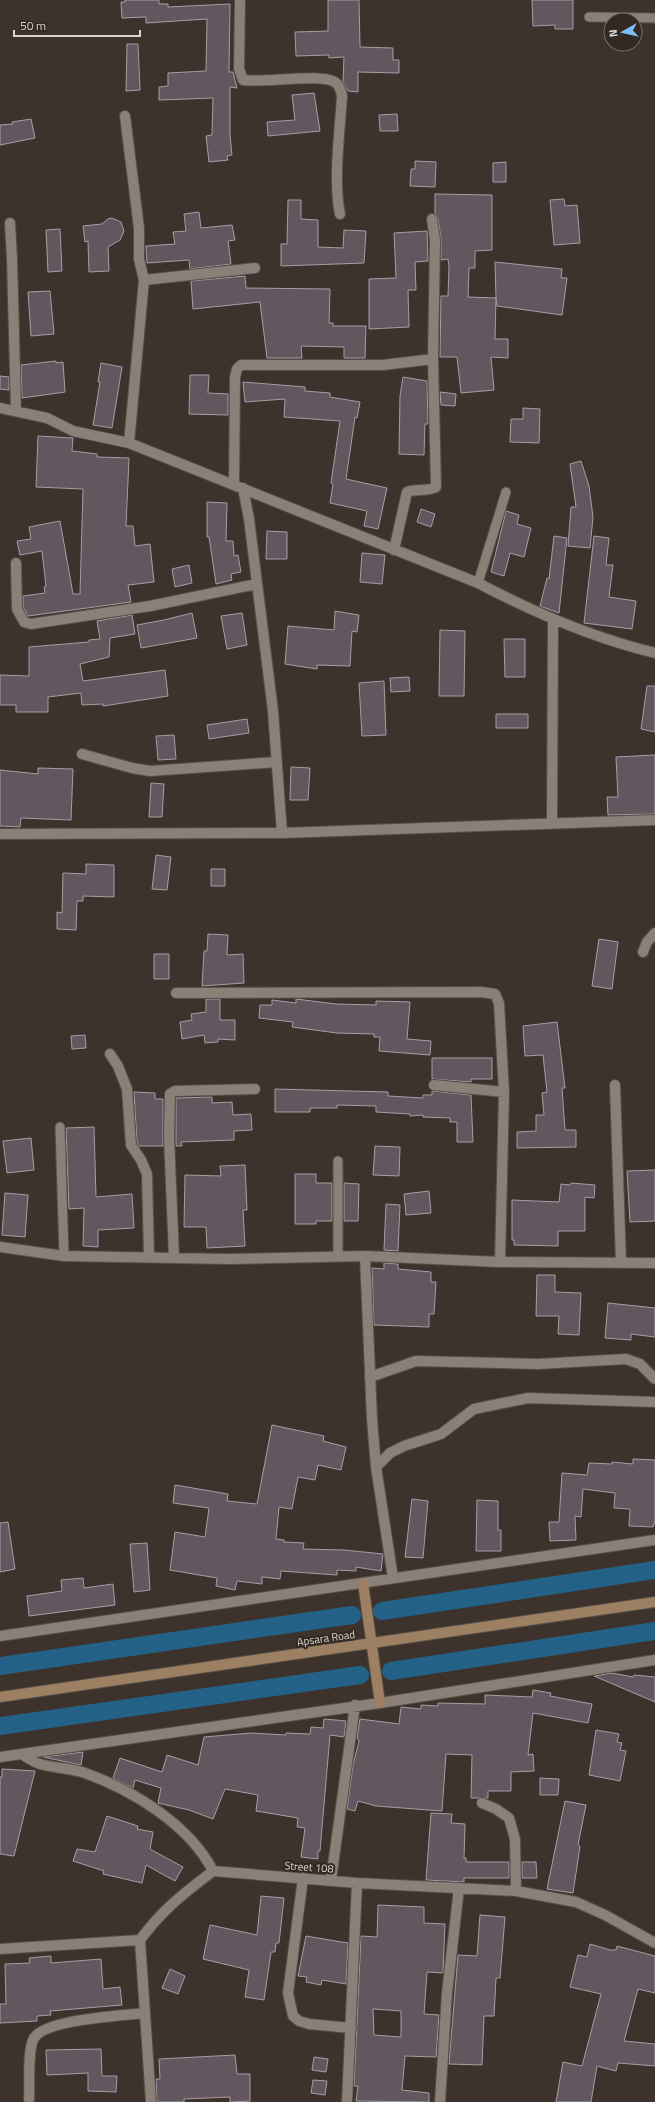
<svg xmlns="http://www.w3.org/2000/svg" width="655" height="2102" font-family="'Titillium Web',sans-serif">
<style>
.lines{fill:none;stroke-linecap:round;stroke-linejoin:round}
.canal{stroke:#246187;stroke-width:18}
.building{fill:#62575f;stroke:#a99da6;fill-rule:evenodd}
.lane-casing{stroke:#574f49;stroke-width:11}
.street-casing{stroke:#574f49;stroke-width:12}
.secondary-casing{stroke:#574f49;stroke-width:12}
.lane{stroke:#8b8077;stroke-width:9}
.street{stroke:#8b8077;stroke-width:10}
.secondary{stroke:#9c8061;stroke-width:10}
.labels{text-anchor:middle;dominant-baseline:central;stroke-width:4;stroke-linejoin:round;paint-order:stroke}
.street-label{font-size:11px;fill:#dbd5d0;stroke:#322922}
</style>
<rect width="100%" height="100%" fill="#3d332c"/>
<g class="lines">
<path class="canal" d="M382,1611L655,1570
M0,1666L352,1615
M391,1671L655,1631
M0,1726L360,1675"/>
</g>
<path class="building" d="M125,0H159V4H168V7L230,4L229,72H233L237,88L230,87V135L232,155L227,156L228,160L209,162L206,136L212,135L213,98L159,100V87L168,86V73L206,71L207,19L146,23V17L122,18L121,2H125Z
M328,0H359L360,47L393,48V60H399V73L358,72V92L348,91L343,82L344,57L329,58V55L296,56L295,32L328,31Z
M532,0H573V29H555V25L533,26Z
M127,44H138L140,90L126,91Z
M314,93L320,131L268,136L267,122L295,120L292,95Z
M397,114L398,131H380L379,115Z
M31,119L35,138L0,145V125L13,124L12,122Z
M415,161L436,162L435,187L410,186L411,169H415Z
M506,162V182H493V163Z
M435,194L492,195V250L475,251V268H469L468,297L496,298L495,262L562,269L561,278H567L562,315L497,306L496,298L495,339H508V358L491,357L494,390L461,393L457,357H440L441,296H448L449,267L448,259L441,260V239L438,218L435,213Z
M564,199L565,206L577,205L580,243L554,245L550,200Z
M288,200H301V219L318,220V247L343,248L344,230L366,231L364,263L281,266V244H287Z
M199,212L201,228L232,225L235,240L228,241L231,264L190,269L189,260L147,263L146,246L175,244L173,232L186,231L184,214Z
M112,218L121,222L124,231L120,240L108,247L109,271L89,272L88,241L85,242L83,226L102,224L108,219Z
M60,229L62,271L48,272L46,230Z
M427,231L428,261L415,262L416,290H408L409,327L369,329V279L396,278L394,233Z
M245,276L246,288L330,289L329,323H333V326H366L365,358H344V347L301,346L302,358H267L260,302L193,309L191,281Z
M50,291L54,334L31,336L28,292Z
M56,361V363L63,362L65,392L22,398L21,365Z
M101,363L122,367L112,428L93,425L100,382H98Z
M190,375H209L208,393L228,394V415L189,414Z
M0,376L9,377V390L0,389Z
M403,377L427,381L428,424H425L424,455L399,454L400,396Z
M243,382L305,387V391L330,393V397L360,402L357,418L355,417L346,479L387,488L378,529L364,526L367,511L330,503L333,484L331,483L340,421L284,417L285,399L245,402Z
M440,392L456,394L455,406L441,405Z
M523,408L540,409L539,443L510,442L511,419H523Z
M38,436L73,438L72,451L97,454V457L129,458L126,526H133L135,546L150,544L154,582L128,585L131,602L28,616L23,607V596L45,593L44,587L46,586L42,551L20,555L17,541L31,539L29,527L60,521L73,594H80L83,489L36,487Z
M581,461L589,486L593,517L590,548L568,546L571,507H576L570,464Z
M207,502L227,503L226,541H233L234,556L238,555L241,572L231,574L232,580L216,584L209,537H207Z
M421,509L435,514L431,527L417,522Z
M506,511L519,515L517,524L531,528L524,557L510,553L504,576L491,572Z
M267,531L287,532V559H266Z
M554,536L567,538L559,613L540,606L547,578L549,579Z
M594,536L609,538L606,565H613L609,597L636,601L632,629L584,623Z
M362,553L385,555L382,584L360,582Z
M189,565L192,583L175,587L172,569Z
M335,611L359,615L357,632L352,631L350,666L317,665V669L285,664L288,626L334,630Z
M192,613L197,638L141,648L137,625L164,620Z
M242,613L247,645L227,649L221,616Z
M132,615L135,634L110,638L109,657L80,664L83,681L165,670L168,696L103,706V704L82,705L81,693L48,697V712H16V705H0V675L29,676V647L89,642V640L100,639L97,621Z
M440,630L465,631L464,696H439Z
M504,639H525V677H505Z
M409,677L410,691L391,692L390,678Z
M384,681L386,735L362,736L359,683Z
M647,686H655V732L641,729Z
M496,714H528V728H496Z
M247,719L249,733L209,739L207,725Z
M174,735L176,759L158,760L156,736Z
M655,755V814L608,815L607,797H618L616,757Z
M291,767L310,768L308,800H290Z
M38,768L73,769L71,820L21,818L20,827L0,826V770L38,774Z
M151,783L164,784L162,817H149Z
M156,855L171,857L167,890L152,889Z
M86,864L114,865V897L83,896V901H77L76,930L57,929V912L62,913L63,873L86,874Z
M211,869H225V886H211Z
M208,934L228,935L227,955L243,954L244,983L202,986L204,951H207Z
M599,939L618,942L612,989L592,986Z
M154,954H169V979H154Z
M206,999H220V1020H235V1040L218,1039V1042L205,1043L204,1035L182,1039L180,1022L192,1020L191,1014L206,1012Z
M296,999L336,1004L376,1005V1001L410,1002L407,1039L431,1041L430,1055L379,1051L380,1037H374V1034L337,1033L292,1027L293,1022L259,1018L260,1005H272V1000L296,1003Z
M557,1022L565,1088H562L565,1130H576V1147L517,1148V1132L536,1131V1115H544L542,1093L547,1092L543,1055L525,1056L523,1026Z
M85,1035L86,1048L72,1049L71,1036Z
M432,1058H492V1079H471V1082L432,1079Z
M275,1089L388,1092V1096L423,1098V1095H432V1091L471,1095L473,1142H457V1122H450V1118L423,1117V1115L410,1116V1114L376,1112V1106L337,1105V1108H310V1112H275Z
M134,1092L155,1093V1099H163V1146H139L137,1143Z
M212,1097V1103L232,1102L233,1115L251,1114L252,1130L234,1131V1140L181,1142L182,1146H176V1098Z
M94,1127L96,1197L132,1194L134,1228L98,1230V1247L83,1246L84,1208L69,1209L66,1128Z
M31,1138L34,1170L7,1173L3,1141Z
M375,1146L400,1147L399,1176L373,1175Z
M245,1165L247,1210H243L245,1246L207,1248L206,1227H184L185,1175L221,1176L220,1166Z
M655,1170V1221L630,1222L627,1171Z
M295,1174H316V1183H332V1221H316V1224H295Z
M344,1183L359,1184L358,1221H344Z
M571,1183L595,1185L594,1198L585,1197V1231H558V1246L514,1245V1240H512V1200L559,1202L561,1184L570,1185Z
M429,1191L431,1213L406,1215L404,1194Z
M5,1193L28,1195L25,1237L2,1235Z
M386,1204L400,1205L398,1251L384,1250Z
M384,1263L398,1264V1269L431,1272V1282H436L434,1314H429V1327L374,1325L372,1268L384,1269Z
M537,1275H555V1292L581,1293L579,1335L558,1334L559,1316H536Z
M608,1303L655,1308V1337L631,1334V1340L605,1338Z
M272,1425L324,1436L323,1441L346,1447L341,1470L318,1465L315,1480L298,1477L292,1509L279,1507L276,1539L284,1540V1542L304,1543L303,1549L344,1550L383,1554L381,1571L356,1567V1571L337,1570V1575L281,1571L280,1579L262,1577V1584L237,1581L235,1590L216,1586L217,1578L170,1570L175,1532L205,1537L209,1508L173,1503L175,1485L228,1494L227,1501L257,1504Z
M633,1459L655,1460V1521L653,1527L629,1526L630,1509L614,1508L615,1493L583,1489L581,1517L575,1516L576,1540L550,1541L549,1522H559L562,1473L587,1475L589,1463L612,1464V1462L633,1464Z
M412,1499L428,1501L423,1558L405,1557Z
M477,1500L498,1501V1530H501V1551H476Z
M8,1522L15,1569L0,1572V1523Z
M147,1543L150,1590L134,1592L130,1544Z
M83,1578L84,1588L113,1584L115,1605L29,1616L27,1596L62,1591L61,1580Z
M612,1673L633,1677L634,1675L655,1677V1702L594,1676Z
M533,1690L551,1693L550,1696L592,1704L588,1723L533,1713L528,1755L533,1754L534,1771L511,1772V1791H488V1798H471L472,1755L446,1754L442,1811L376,1806L358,1801L355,1811L347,1809L353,1765L359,1741L357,1738L360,1719L399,1724L401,1707L421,1709V1705L438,1706V1703L485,1704V1695L532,1697Z
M324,1719L346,1721L344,1737L330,1735L320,1851H318V1859L301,1857L305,1828L297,1827L298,1818L256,1811L258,1795L225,1789L213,1819L189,1810L158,1803L161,1788L135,1780L133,1788L113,1778L120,1758L162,1772L167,1755L198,1765L204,1737L251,1733L286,1735V1733L310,1734L311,1727L323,1728Z
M596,1730L619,1734L617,1742L622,1743L620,1750L626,1751L620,1781L589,1775Z
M83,1752L81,1765L43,1757Z
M2,1769L35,1771L14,1856L0,1854V1777H2Z
M540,1778L559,1779L558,1795H540Z
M565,1801L586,1805L578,1845L580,1846L573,1893L547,1889Z
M431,1813L452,1814L451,1823L465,1824L464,1858H466V1862H509V1878H464V1882L426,1880Z
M107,1816L138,1826L137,1829L153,1832L150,1849L183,1867L175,1881L146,1865L142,1883L103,1874L104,1871L73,1861L77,1849L95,1852Z
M522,1862H536L537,1878H522Z
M261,1896L284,1898L279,1943H276L275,1952H271L264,2000L245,1997L249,1970L203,1959L210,1925L257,1935Z
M378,1905L424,1907V1923L445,1924L443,1973L427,1972L424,2014L439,2015L436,2057L405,2056L402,2090L429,2093V2102L356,2101L358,2086H354L361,1936L377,1937ZM373,2009L401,2011V2037L374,2035Z
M480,1915L505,1917L500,1978H496L494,2016H484L482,2065L449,2064L458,1955L477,1956Z
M306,1936L348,1943L346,1984L322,1980L321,1985L306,1982L307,1977L298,1976Z
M590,1944L610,1950H616L617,1946L655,1956V1993L638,1989L624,2041L655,2044V2066L618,2063L616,2071L597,2066L591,2102H556L563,2062L582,2066L601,1994L570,1987L578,1955L587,1957Z
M51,1956V1963L101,1959L103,1989L120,1987L122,2005L50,2011L51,2015L37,2016V2021L0,2023V2004H6L5,1964L30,1963L29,1958Z
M170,1969L185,1976L178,1994L162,1988Z
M101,2049L102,2076H117L116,2092L88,2091V2073L47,2075L46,2050Z
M235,2055L237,2074H250V2101L230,2102V2097L184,2099V2102H157L156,2079H160L159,2059Z
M314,2057L328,2059L326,2072L312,2070Z
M313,2080L327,2081L325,2095L311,2093Z"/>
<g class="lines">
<g class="lane-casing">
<path id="lane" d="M589,17L655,18
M478,583L506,492
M60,1127L64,1256
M338,1256V1161"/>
</g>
<g class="street-casing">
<path id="street" d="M240,0L239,69L243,80C264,83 321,73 335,82C339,85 341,91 342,96C340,129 333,182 340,214
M125,116L139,228V259L144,280L129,443
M10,223L12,259L16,410
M144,280L255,268
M0,408L47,418L73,431L129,443L478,583C535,613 593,638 655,653
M234,485L235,377L237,369L241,365H383L433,359L435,240L432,219
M243,488L249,519L273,711L282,833
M394,550L407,492C416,488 428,492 436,487L433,359
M16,563L17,609L24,622L31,624L150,606L257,584
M82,754L132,768L150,771L277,762
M552,824L553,620
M0,834L282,833L655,820
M643,952L647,942L655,933
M176,993L481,992L495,994L499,1003L504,1092L500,1262
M110,1054L118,1066L127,1089L131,1145L141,1160L147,1174L149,1256
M434,1085L504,1092
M615,1085L621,1263
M0,1247L64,1256L229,1259L365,1256L500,1262L655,1263
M365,1256L372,1419L376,1467L393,1578
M174,1257L169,1137L170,1094L175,1091L255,1089
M370,1377L416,1361L538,1364L626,1359L640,1364L655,1379
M376,1467L390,1453L404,1446L441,1434L474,1409L528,1398L655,1402
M0,1636L655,1540
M21,1754C27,1757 33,1762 40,1764C54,1768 68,1768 82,1772C131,1789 189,1824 213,1871
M0,1757L380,1703L655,1660
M482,1803L496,1809L509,1818L515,1839L516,1891
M303,1878L288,1993L293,2016L299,2021L309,2024L351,2028
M331,1880L355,1705
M0,1949L140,1940
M29,2099C30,2084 27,2050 34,2038C46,2019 121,2016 144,2013
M151,2102L140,1940C163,1909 183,1894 213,1871L357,1883L516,1891L576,1902L605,1915L655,1943
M347,2102L357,1883
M440,2102L447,1993L459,1888"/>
</g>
<g class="secondary-casing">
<path id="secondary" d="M363,1583L380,1703
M0,1697L655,1602"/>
</g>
<use href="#lane" class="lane"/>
<use href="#street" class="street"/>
<use href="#secondary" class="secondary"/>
</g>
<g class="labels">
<g class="street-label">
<text transform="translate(326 1638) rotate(-8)">Apsara Road</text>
<text transform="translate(309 1867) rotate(4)">Street 108</text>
</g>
</g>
<g transform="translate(623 32) rotate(262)"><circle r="19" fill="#322922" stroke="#766e68"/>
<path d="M0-3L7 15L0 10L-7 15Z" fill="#7bbef8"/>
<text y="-6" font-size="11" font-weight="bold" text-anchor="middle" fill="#dbd5d0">N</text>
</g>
<path d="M14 30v6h126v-6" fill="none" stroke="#dbd5d0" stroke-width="2"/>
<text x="20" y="30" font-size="12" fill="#dbd5d0" stroke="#322922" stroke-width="3" paint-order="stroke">50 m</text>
</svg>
